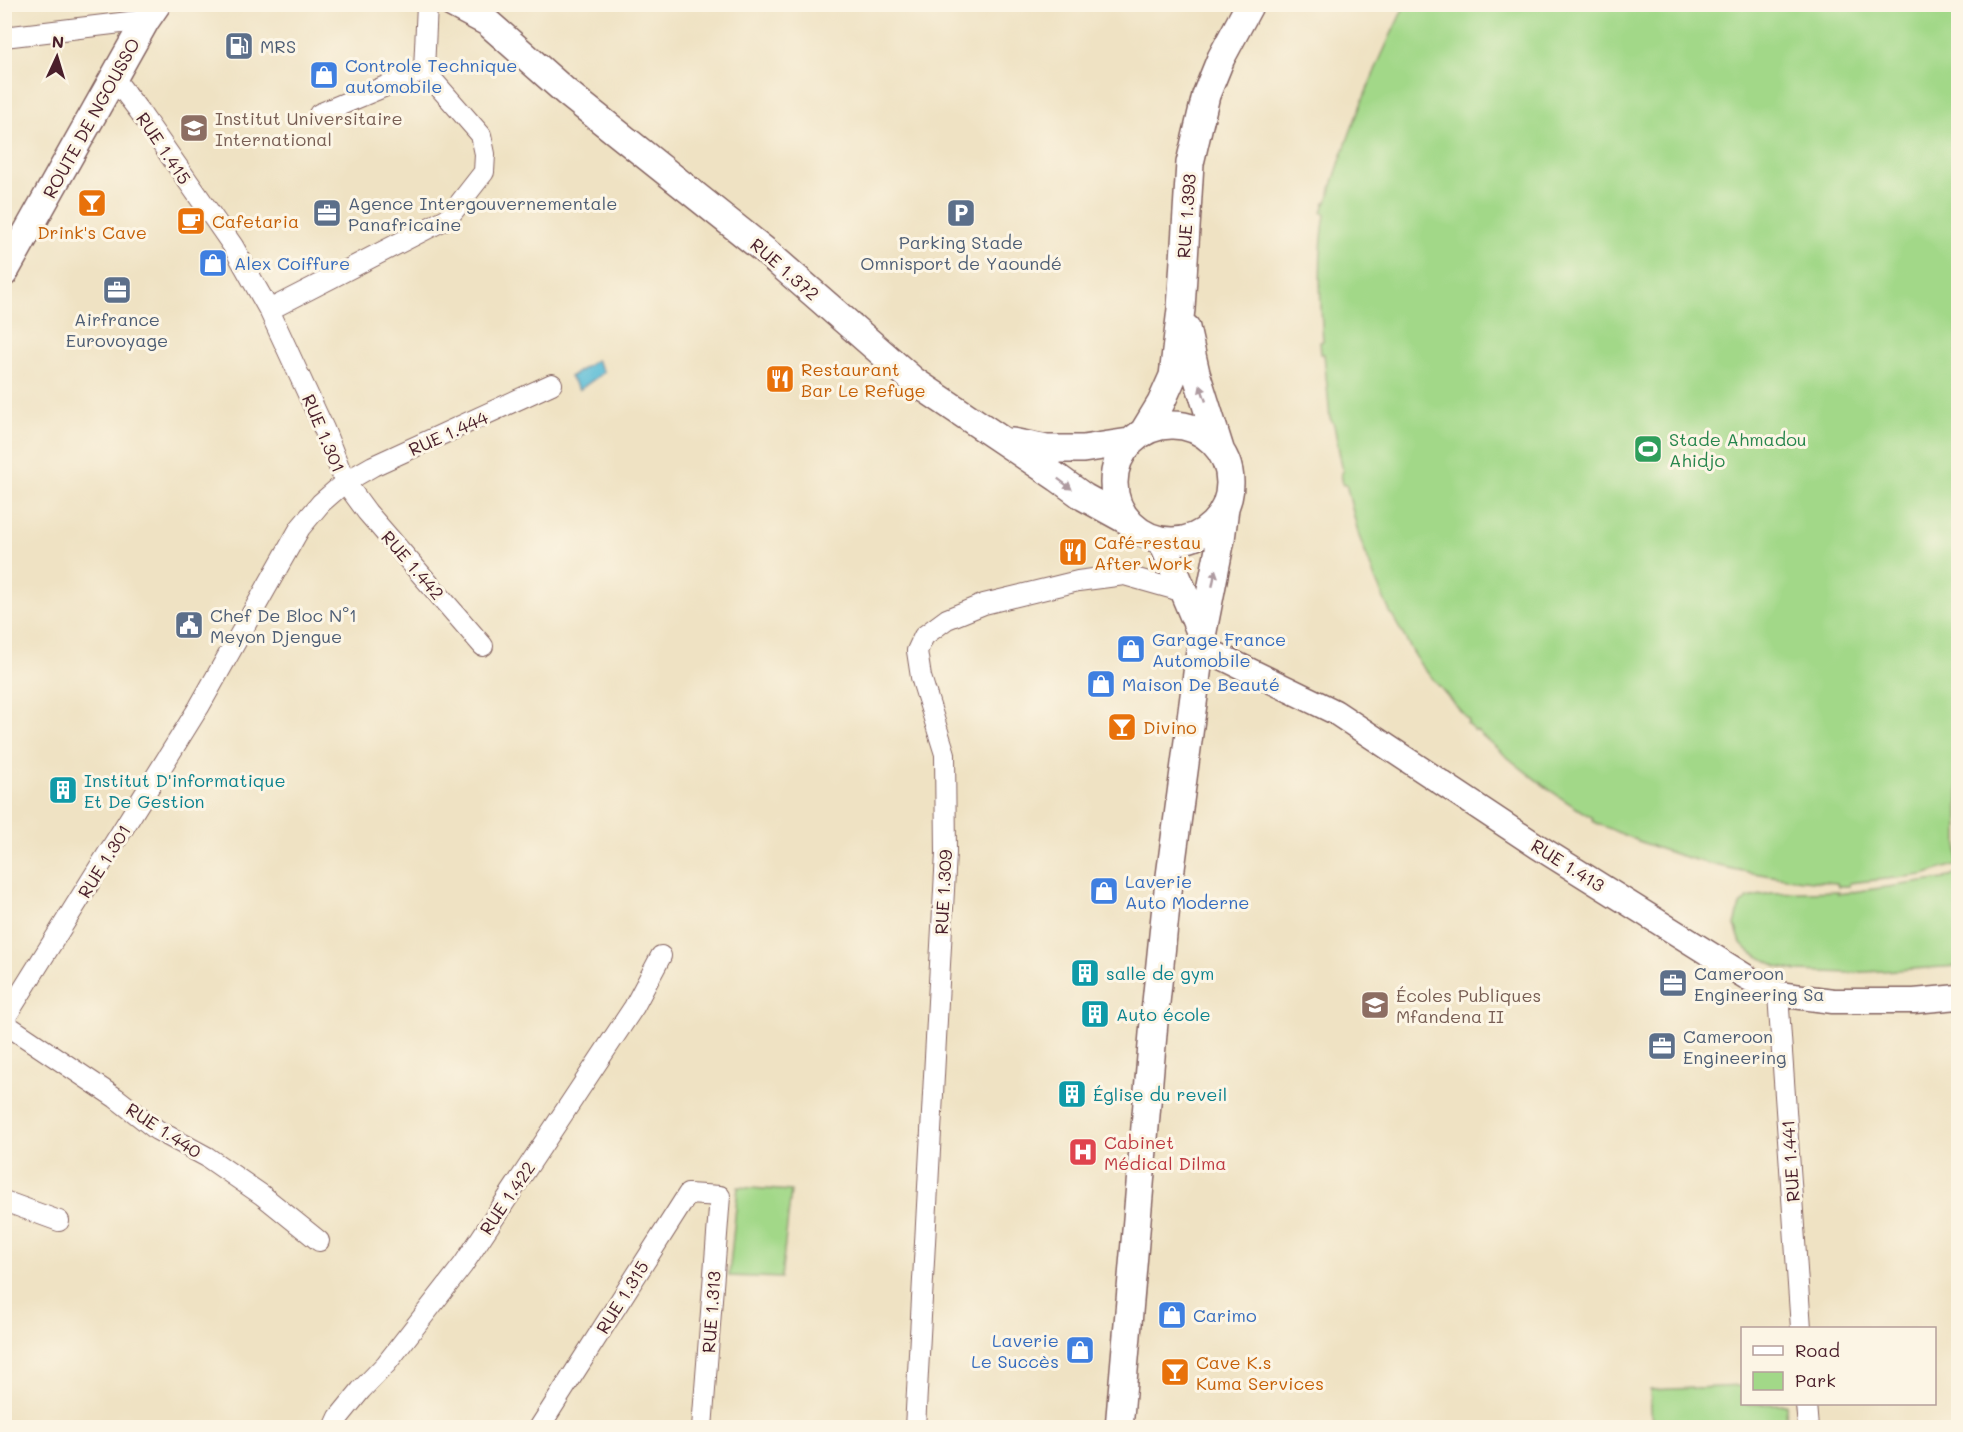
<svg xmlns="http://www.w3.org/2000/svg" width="1963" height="1432" viewBox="0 0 1963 1432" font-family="Mali,sans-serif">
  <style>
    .green { fill: #a2d888; stroke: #767c5a; stroke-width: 1.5 }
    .water { fill: #59bcd7; stroke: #526e81; stroke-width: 1.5 }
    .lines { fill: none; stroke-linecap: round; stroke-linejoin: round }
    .minor-casing { stroke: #846360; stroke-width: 22 }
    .tertiary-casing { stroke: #846360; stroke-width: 27 }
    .secondary-casing { stroke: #846360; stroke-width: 30 }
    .minor { stroke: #fff; stroke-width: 20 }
    .tertiary { stroke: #fff; stroke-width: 24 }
    .secondary { stroke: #fff; stroke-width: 27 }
    .oneway { fill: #ae9aa0 }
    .labels { text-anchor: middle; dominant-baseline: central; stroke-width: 6; stroke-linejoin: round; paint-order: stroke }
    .service-label { font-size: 18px; fill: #4e5e75; stroke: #fcf5e5; text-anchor: start }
    .shop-label { font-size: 18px; fill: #366cbe; stroke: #fcf5e5; text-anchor: start }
    .street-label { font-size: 18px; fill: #4a1f2b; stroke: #fcf5e5 }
    .education-label { font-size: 18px; fill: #785e54; stroke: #fcf5e5; text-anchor: start }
    .food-label { font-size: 18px; fill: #c56008; stroke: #fcf5e5; text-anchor: start }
    .leisure-label { font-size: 18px; fill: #27864d; stroke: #fcf5e5; text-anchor: start }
    .culture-label { font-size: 18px; fill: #0d838f; stroke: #fcf5e5; text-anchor: start }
    .health-label { font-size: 18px; fill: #be3a42; stroke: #fcf5e5; text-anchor: start }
  </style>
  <rect width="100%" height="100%" fill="#fcf5e5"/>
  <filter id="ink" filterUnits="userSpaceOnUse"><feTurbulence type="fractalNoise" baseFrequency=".0167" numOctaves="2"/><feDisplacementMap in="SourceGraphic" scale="12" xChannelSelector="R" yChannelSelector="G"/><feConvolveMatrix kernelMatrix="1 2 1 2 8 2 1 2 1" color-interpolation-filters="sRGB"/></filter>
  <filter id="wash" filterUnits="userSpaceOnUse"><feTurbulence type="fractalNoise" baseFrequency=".008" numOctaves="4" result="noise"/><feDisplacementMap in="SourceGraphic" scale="24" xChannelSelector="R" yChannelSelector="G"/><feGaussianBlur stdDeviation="1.35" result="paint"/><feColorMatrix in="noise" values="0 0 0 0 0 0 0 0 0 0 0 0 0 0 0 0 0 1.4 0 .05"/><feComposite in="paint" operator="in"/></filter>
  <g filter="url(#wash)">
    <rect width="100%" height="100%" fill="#efe2c3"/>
    <path class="green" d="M1405,5H1958V864L1923,875L1849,883V886H1838L1837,883C1761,878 1686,863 1617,832C1607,827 1601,826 1592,821L1593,818C1551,794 1513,763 1477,731H1475L1467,723L1469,721L1420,664L1390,612L1376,581L1359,536L1346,484L1343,485L1341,473L1343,472L1334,425L1330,418L1324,354H1321L1320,342L1323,341C1320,298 1318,257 1325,214L1322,213L1325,202H1327C1347,134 1374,69 1405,5Z
      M1958,872V966L1850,973L1798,971L1778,967L1749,951L1741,943L1735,925L1740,905L1748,898L1771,893L1839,891L1838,894L1944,879Z
      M738,1187L791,1191L781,1278L729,1276Z
      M1742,1386V1404H1786L1787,1427H1652L1650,1390Z"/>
    <path class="water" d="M596,360L604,372L579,390L570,377Z"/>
  </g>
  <g filter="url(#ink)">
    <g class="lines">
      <g class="minor-casing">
        <path id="minor" d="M4,37L146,20
          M114,78L139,111L233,246L269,310
          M319,114L424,70
          M483,646L367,512L345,482L373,466L552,384
          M1778,994L1801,1328
          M4,1020L199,707L300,528L321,503L345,482L324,429L269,310L448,218L484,172L485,154L481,135L424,70L427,4
          M4,1023L116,1098L157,1130L207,1157L262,1195L319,1241
          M4,1201L59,1221
          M1806,1404L1808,1428
          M334,1428L339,1417L361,1390L386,1364L463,1265L634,1007L661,956
          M539,1428L688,1194L720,1196L702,1428
          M915,1428L946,853L945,754L921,677L917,651L924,636L947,619L984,604L1078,581L1124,575L1184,592"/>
      </g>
      <g class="tertiary-casing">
        <path id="tertiary" d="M1201,647L1335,712L1537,846L1748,978L1778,994L1833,1001H1914L1958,997"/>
      </g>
      <g class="secondary-casing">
        <path id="secondary" d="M453,4L487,22L566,92L764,250L914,381L1058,478L1084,497L1126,520
          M4,273L146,20L157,4
          M1186,328L1196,373L1220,449
          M1114 483a58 58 0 1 1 116 0a58 58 0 1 1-116 0Z
          M1144,431L1161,403L1173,376L1181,309L1190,163L1206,95L1221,58L1250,4
          M1012,442L1047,449H1083L1129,442
          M1162,541L1202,636
          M1119,1428L1154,1022L1166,906L1202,636L1221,539L1225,508"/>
      </g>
      <use href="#minor" class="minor"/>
      <use href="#tertiary" class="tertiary"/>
      <use href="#secondary" class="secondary"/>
    </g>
    <defs><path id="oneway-solid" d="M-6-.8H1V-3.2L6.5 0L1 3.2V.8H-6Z" transform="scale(1.5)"/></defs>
    <g class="oneway">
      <use href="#oneway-solid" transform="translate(1203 393) rotate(-109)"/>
      <use href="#oneway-solid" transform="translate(1065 484) rotate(37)"/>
      <use href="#oneway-solid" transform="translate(1214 578) rotate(-79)"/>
    </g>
  </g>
  <defs>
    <g id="fuel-square" transform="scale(1.5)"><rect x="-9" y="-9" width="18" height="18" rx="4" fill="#5c6f8a" stroke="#fcf5e5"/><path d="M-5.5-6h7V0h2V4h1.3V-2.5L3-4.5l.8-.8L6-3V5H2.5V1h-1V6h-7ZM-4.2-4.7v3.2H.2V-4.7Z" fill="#fff"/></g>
    <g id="shop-square" transform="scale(1.5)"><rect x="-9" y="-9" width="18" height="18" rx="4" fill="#3f7fe0" stroke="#fcf5e5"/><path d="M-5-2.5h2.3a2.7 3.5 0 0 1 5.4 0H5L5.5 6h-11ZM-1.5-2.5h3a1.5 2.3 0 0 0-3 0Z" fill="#fff"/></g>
    <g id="university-square" transform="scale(1.5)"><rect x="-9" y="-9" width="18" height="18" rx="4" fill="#8d6e63" stroke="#fcf5e5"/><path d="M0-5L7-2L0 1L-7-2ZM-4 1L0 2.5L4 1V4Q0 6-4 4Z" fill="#fff"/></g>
    <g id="bar-square" transform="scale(1.5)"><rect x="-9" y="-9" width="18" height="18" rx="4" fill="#e8710a" stroke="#fcf5e5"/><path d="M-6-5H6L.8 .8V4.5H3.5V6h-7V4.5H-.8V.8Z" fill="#fff"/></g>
    <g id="office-square" transform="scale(1.5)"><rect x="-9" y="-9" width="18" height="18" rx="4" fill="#5c6f8a" stroke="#fcf5e5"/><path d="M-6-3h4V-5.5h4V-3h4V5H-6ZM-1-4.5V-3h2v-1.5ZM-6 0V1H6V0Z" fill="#fff"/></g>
    <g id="parking-square" transform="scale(1.5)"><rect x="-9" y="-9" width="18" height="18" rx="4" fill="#5c6f8a" stroke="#fcf5e5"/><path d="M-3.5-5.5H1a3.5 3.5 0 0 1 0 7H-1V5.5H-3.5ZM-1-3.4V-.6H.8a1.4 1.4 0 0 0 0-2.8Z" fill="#fff"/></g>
    <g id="cafe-square" transform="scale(1.5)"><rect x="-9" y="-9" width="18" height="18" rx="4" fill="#e8710a" stroke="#fcf5e5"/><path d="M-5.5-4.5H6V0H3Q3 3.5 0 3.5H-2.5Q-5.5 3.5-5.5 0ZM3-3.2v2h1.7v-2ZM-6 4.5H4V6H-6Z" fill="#fff"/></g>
    <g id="restaurant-square" transform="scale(1.5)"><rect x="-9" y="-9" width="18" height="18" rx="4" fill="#e8710a" stroke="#fcf5e5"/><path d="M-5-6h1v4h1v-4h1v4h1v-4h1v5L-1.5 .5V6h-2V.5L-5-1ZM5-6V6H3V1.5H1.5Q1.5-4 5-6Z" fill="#fff"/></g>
    <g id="stadium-square" transform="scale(1.5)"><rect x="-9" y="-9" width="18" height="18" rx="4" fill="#2e9e5b" stroke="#fcf5e5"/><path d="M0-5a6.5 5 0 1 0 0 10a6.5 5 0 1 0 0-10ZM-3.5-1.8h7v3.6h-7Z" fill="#fff"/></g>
    <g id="civic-square" transform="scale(1.5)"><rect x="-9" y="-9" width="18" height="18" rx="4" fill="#5c6f8a" stroke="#fcf5e5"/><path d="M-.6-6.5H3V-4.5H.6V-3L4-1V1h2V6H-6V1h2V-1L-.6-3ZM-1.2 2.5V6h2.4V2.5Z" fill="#fff"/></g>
    <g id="building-square" transform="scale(1.5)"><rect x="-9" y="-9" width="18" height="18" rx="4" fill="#0f9aa8" stroke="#fcf5e5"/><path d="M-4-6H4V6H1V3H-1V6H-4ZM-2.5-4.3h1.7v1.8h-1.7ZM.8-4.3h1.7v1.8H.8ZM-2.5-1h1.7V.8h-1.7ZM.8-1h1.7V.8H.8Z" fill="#fff"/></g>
    <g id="school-square" transform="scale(1.5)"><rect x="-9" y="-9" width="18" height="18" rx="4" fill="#8d6e63" stroke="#fcf5e5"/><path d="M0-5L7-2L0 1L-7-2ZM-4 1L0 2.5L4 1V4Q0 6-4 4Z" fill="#fff"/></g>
    <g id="hospital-square" transform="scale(1.5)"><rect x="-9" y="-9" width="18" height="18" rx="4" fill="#e0444e" stroke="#fcf5e5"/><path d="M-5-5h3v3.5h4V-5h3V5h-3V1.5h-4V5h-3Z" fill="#fff"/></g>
  </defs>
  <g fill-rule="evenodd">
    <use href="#fuel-square" x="239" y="46"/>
    <use href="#shop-square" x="324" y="75"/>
    <use href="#university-square" x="194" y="128"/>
    <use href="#bar-square" x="92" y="203"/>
    <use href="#office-square" x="327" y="213"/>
    <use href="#parking-square" x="961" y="213"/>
    <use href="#cafe-square" x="191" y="221"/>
    <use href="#shop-square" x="213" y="263"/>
    <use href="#office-square" x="117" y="290"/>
    <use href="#restaurant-square" x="780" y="379"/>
    <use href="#stadium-square" x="1648" y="449"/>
    <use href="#restaurant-square" x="1073" y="552"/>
    <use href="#civic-square" x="189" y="625"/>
    <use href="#shop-square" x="1131" y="649"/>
    <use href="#shop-square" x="1101" y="684"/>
    <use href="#bar-square" x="1122" y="727"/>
    <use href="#building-square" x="63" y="790"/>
    <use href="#shop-square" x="1104" y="891"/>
    <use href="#building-square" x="1085" y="973"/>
    <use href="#office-square" x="1673" y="983"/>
    <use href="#school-square" x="1375" y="1005"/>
    <use href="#building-square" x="1095" y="1014"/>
    <use href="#office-square" x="1662" y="1046"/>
    <use href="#building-square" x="1072" y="1094"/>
    <use href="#hospital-square" x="1083" y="1152"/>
    <use href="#shop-square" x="1172" y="1315"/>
    <use href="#shop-square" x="1080" y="1350"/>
    <use href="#bar-square" x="1175" y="1372"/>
  </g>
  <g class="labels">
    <g class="service-label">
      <text x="260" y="46">MRS</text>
      <text x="348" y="203">Agence Intergouvernementale<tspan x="348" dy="21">Panafricaine</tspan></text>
      <text x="961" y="242" text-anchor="middle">Parking Stade<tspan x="961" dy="21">Omnisport de Yaoundé</tspan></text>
      <text x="117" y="319" text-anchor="middle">Airfrance<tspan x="117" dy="21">Eurovoyage</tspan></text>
      <text x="210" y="615">Chef De Bloc N°1<tspan x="210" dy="21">Meyon Djengue</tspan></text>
      <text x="1694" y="973">Cameroon<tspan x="1694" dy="21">Engineering Sa</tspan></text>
      <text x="1683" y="1036">Cameroon<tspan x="1683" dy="21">Engineering</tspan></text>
    </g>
    <g class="shop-label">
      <text x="345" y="65">Controle Technique<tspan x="345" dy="21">automobile</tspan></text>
      <text x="234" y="263">Alex Coiffure</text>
      <text x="1152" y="639">Garage France<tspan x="1152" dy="21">Automobile</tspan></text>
      <text x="1122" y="684">Maison De Beauté</text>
      <text x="1125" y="881">Laverie<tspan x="1125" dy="21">Auto Moderne</tspan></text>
      <text x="1193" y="1315">Carimo</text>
      <text x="1059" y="1340" text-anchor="end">Laverie<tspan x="1059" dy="21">Le Succès</tspan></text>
    </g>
    <g class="street-label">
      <text transform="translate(91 118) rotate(-61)">ROUTE DE NGOUSSO</text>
      <text transform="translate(164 148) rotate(56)">RUE 1.415</text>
      <text transform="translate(1186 216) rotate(-86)">RUE 1.393</text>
      <text transform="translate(785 269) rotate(41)">RUE 1.372</text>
      <text transform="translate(324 433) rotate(67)">RUE 1.301</text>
      <text transform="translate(448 433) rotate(-24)">RUE 1.444</text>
      <text transform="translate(413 565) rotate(49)">RUE 1.442</text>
      <text transform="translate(104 861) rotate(-58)">RUE 1.301</text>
      <text transform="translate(1568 865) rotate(32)">RUE 1.413</text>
      <text transform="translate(943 892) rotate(-87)">RUE 1.309</text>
      <text transform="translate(164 1130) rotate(33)">RUE 1.440</text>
      <text transform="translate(1790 1161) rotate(-94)">RUE 1.441</text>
      <text transform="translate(507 1198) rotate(-56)">RUE 1.422</text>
      <text transform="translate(622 1297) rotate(-58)">RUE 1.315</text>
      <text transform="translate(711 1312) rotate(-86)">RUE 1.313</text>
    </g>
    <g class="education-label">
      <text x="215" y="118">Institut Universitaire<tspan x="215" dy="21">International</tspan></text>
      <text x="1396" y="995">Écoles Publiques<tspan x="1396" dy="21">Mfandena II</tspan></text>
    </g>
    <g class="food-label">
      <text x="212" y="221">Cafetaria</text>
      <text x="92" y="232" text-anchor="middle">Drink's Cave</text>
      <text x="801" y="369">Restaurant<tspan x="801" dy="21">Bar Le Refuge</tspan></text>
      <text x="1094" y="542">Café-restau<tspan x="1094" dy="21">After Work</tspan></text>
      <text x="1143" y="727">Divino</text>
      <text x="1196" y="1362">Cave K.s<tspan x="1196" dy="21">Kuma Services</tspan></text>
    </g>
    <g class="leisure-label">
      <text x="1669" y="439">Stade Ahmadou<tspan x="1669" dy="21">Ahidjo</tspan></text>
    </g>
    <g class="culture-label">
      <text x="84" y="780">Institut D'informatique<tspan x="84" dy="21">Et De Gestion</tspan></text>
      <text x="1106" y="973">salle de gym</text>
      <text x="1116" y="1014">Auto école</text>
      <text x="1093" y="1094">Église du reveil</text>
    </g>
    <g class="health-label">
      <text x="1104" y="1142">Cabinet<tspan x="1104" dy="21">Médical Dilma</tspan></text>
    </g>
  </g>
  <rect width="1963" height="1432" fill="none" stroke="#fcf5e5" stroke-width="24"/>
  <rect x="1741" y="1327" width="195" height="78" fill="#fcf5e5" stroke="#b59f9b" stroke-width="1.5"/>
  <rect x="1753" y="1346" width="30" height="9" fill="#ffffff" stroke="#b59f9b" stroke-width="1.5"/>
  <text x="1795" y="1357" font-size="18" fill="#4a1f2b">Road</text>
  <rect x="1753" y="1372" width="30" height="18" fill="#a2d888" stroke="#b59f9b" stroke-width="1.5"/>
  <text x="1795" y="1387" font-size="18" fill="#4a1f2b">Park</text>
  <g transform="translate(57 57) rotate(4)" stroke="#fcf5e5" stroke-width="4.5" paint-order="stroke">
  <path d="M0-4.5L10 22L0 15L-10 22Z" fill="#4a1f2b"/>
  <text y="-9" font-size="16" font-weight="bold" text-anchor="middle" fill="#4a1f2b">N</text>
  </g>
</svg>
